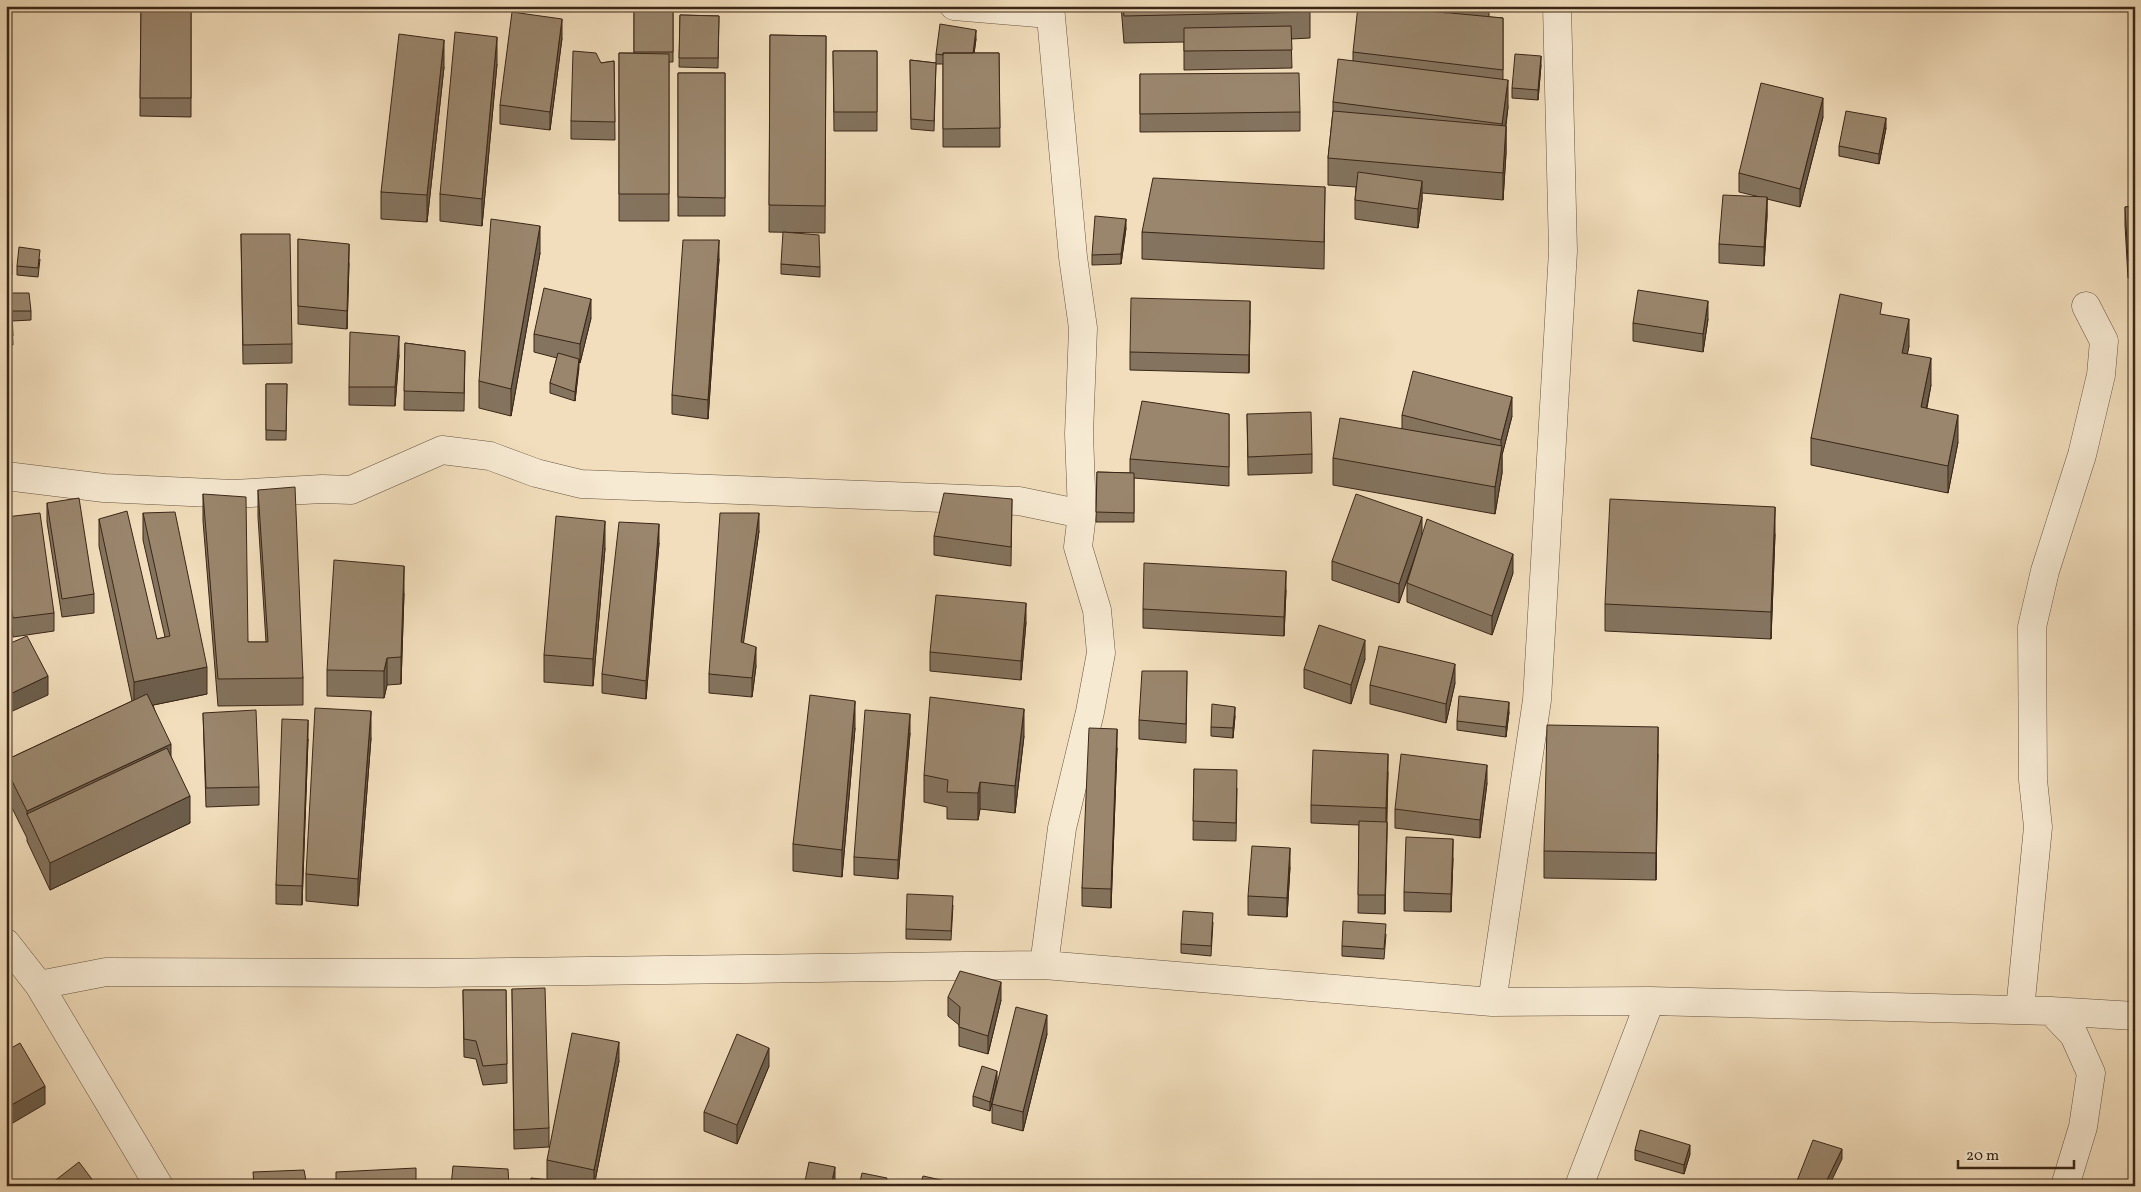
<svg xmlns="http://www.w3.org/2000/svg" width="2141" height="1192" viewBox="0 0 2141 1192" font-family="Vollkorn,serif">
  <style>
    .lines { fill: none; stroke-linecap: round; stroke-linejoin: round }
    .street-casing { stroke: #685440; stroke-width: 29 }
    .street { stroke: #f7ead3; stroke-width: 28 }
    .wall { fill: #84735e; stroke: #3a2617 }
    .shaded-wall { fill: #6c5e4c; stroke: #3a2617 }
    .building { fill: #9a866d; stroke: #3a2617 }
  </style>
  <rect width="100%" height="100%" fill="#f2debc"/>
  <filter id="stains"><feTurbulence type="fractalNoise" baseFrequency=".004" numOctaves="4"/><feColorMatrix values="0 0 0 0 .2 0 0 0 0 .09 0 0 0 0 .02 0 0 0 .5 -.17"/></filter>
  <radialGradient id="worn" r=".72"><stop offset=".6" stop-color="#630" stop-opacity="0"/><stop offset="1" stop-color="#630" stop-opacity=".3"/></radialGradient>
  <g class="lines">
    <g class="street-casing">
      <path id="street" d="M954,6L1049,14
        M1050,6L1073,257L1083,328L1079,434L1082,514
        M6,476L104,488L233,494L322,489L351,490L442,450L490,456L536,473L581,484L1019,501L1082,514L1078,547L1097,610L1101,653L1090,712L1062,828L1044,965
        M6,943L39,985L159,1186
        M39,985L106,972L435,973L1044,965L1492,1002L1650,1001
        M1492,1002L1537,700L1563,251L1557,6
        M2020,1010L2038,827L2033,780L2032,627L2045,571L2082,455L2101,375L2104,341L2086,306
        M2051,1011L2074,1035L2091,1073L2083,1127L2065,1186
        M1579,1186L1650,1001L2051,1011L2135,1016"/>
    </g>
    <use href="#street" class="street"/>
  </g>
  <path class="wall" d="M1121,6H1310V38L1291,39L1292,68L1184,70V42L1124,43Z
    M1455,6H1489V17L1503,18V80L1508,107L1506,126V153L1503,200L1422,193V200L1418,228L1355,219V200L1356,187L1328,185V158L1333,111V102L1353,60V52L1421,10L1455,13Z
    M141,9L191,10V117L140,116Z
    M634,9L673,10V62H669V221H619V53H634Z
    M680,15L719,16L718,68L679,67Z
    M770,35L826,36L825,233L769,232Z
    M562,38L550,130L500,124V105Z
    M976,39L974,53H999L1000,147H943V64H936L934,131L911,129L910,60L936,63V54Z
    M833,51H877V131H834Z
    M614,61L615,140L571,139V121L601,63Z
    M497,64L482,226L440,221V194Z
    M1541,65L1538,100L1512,98V88Z
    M444,67L427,222L381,219V192Z
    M678,73H725V216H678Z
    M1140,74L1300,112V131L1140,132Z
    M1823,117L1800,207L1767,199V216L1764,266L1719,263V244L1760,197L1739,192V173Z
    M1886,128L1879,164L1839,156V146Z
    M1325,187L1324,269L1142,259V232Z
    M2135,206V278H2128L2125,225V207Z
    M1126,228L1121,264L1092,265V255Z
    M241,234L292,344V363L243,364Z
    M298,239L349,263L347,329L298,324Z
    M6,247L12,265V275H6Z
    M540,253L511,416L479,408V381Z
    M40,259L38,277L17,275V266Z
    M719,259L708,419L672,414V395Z
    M781,264L820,267V277L781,274Z
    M6,293L31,311V320L12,321L13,345H6Z
    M1882,314L1909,346L1907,354L1931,385L1927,408L1958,442L1948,493L1811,465V438Z
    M591,318L580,363L579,362L575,401L550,393V383L557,358L534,352V334Z
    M1708,319L1703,352L1633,341V323Z
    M1250,320L1249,373L1130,370V352Z
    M405,343L465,351L464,411L404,410Z
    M399,355L395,406L349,405V387Z
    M266,384H287L286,440H266Z
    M1229,414V486L1134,478V522H1096L1097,472L1130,473V459Z
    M1247,414L1312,454V473L1248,475Z
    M1402,415L1512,416L1502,455V473L1495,514L1333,485V458L1402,428Z
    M258,490L303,678V705L218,706L203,521V494L248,642H266L258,517Z
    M1012,499L1011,566L934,555V536Z
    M47,503L94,594V613L62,617L47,522Z
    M143,513L207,694L153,705L171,758L190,823L50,890L27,841V838L6,796V760L132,701L99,546V519L157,639L165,637L143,540Z
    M6,517L54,613V631L13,637L6,588Z
    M759,531L743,643L756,666L752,697L709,693V674Z
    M1422,534L1513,573L1492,635L1407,602V583L1418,549L1399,603L1332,580V561Z
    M1775,534L1771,639L1605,631V604Z
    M659,543L646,699L602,693V674Z
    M605,548L593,686L544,682V655Z
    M1286,590L1284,636L1143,628V609Z
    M404,593L401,684L387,685L384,698L327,696V670Z
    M1026,622L1021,680L930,671V652Z
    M1365,659L1351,704L1304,688V669Z
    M1187,671L1186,743L1139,739V720Z
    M1455,683L1446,723L1370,704V685Z
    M1509,712L1506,737L1457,730V721Z
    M203,713L259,787V805L206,807Z
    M1235,716L1233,738L1211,736V727Z
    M855,728L842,877L793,871V844Z
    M910,733L898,879L854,875V857Z
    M1024,736L1015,813L980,809L978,820L947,819V807L924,802V775Z
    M371,738L358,906L306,901V874Z
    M308,739L302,905L276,904V885Z
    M1117,748L1111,908L1082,906V888Z
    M1658,754L1656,880L1544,878V851Z
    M1194,769L1237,788L1236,841L1193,840Z
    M1388,772L1385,914L1358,913L1359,825L1311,823V805Z
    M1487,783L1480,838L1395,828V809Z
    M1453,858L1451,912L1404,911V892Z
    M1290,867L1287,917L1248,915V896Z
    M953,905L951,940L906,939V929Z
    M1213,922L1211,956L1181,953V944Z
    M1386,934L1384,959L1342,956V946Z
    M512,989L549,1128V1147L514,1149Z
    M463,990H506L507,1083L483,1085L476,1059L464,1057Z
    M948,997L1001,1000L988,1054L959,1046V1025L948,1016Z
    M1047,1034L1023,1131L992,1123V1104Z
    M619,1061L594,1186H582L547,1179V1160Z
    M769,1066L737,1144L704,1131V1112Z
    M997,1081L990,1111L973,1106V1096Z
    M1635,1150L1690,1154L1684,1174L1635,1160Z"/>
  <path class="shaded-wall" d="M562,19V38L550,130V112Z
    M976,30V39L972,69V59Z
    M497,37V64L482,226V199Z
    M444,40V67L427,222V195Z
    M1541,56V65L1538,100V90Z
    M1508,80V107L1502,151V124Z
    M1823,98V117L1800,207V189Z
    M1886,118V128L1879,164V154Z
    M1506,126V153L1503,200V173Z
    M1422,181V200L1418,228V209Z
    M1767,197V216L1764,266V247Z
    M1126,219V228L1121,264V254Z
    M540,226V253L511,416V389Z
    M719,240V259L708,419V400Z
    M349,244V263L347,329V311Z
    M591,299V318L580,363V344Z
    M1250,301V320L1249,373V355Z
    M1708,301V319L1703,352V334Z
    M1909,319V346L1902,380V353Z
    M399,336V355L395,406V387Z
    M1931,358V385L1921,434V407Z
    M579,359V368L575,401V392Z
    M1512,397V416L1502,455V473L1495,514V487L1501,452V440Z
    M1958,415V442L1948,493V466Z
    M1775,507V534L1771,639V612Z
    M759,513V531L741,661V642Z
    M1422,517V536L1399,603V584Z
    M605,521V548L593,686V659Z
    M659,524V543L646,699V681Z
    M1513,554V573L1492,635V616Z
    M404,566V593L401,684V657Z
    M1286,571V590L1284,636V617Z
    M1026,603V622L1021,680V661Z
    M1365,640V659L1351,704V685Z
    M756,647V666L752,697V678Z
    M387,658V685L384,698V671Z
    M1455,664V683L1446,723V704Z
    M207,667V694L134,709V682Z
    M48,676V695L6,714V696Z
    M855,701V728L842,877V850Z
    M1509,702V712L1506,737V727Z
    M1235,707V716L1233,738V728Z
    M1024,709V736L1015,813V786Z
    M371,711V738L358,906V879Z
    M910,714V733L898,879V860Z
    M308,720V739L302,905V886Z
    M1658,727V754L1656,880V853Z
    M1117,729V748L1111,908V889Z
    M171,744V771L27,815V811Z
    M1388,754V772L1386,826V808Z
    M1487,765V783L1480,838V820Z
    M980,782V809L978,820V793Z
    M190,796V823L50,890V863Z
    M1387,822V840L1385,914V895Z
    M1453,839V858L1451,912V894Z
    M1290,848V867L1287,917V898Z
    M1001,982V1000L988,1054V1036Z
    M1047,1015V1034L1023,1131V1112Z
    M619,1042V1061L594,1186V1170Z
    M769,1048V1066L737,1144V1125Z
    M997,1071V1081L990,1111V1102Z
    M45,1086V1104L6,1127V1108Z
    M1690,1145V1154L1684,1174V1165Z
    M1842,1149V1159L1829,1186H1824Z
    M835,1167V1185L831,1186Z"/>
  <path class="building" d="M1123,6H1310V12L1124,16Z
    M1358,6H1377L1503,18V70L1353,52Z
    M1421,6H1448L1447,13L1421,10Z
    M1455,6H1489V12H1455Z
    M141,9L191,10V98H140Z
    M634,9L673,10V52H634Z
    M512,12L562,19L550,112L500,105Z
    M680,15L719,16L718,58H679Z
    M940,24L976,30L973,53H943V55L936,54Z
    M1291,26L1292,50L1184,51V28Z
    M455,32L497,37L482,199L440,194Z
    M399,34L444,40L427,195L381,192Z
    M770,35L826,36L825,206L769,205Z
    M573,51L596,53L601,63L614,61L615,122L571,121Z
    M833,51H877V112H834Z
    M619,53L669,54V194H619Z
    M943,53H999L1000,128L943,129Z
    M1515,54L1541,56L1538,90L1512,88Z
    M1338,59L1508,80L1502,124L1333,102Z
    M910,60L936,63L934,121L911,119Z
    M678,73H725V198L678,197Z
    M1299,73L1300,112L1140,114V74Z
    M1761,83L1823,98L1800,189L1739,173Z
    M1333,111L1506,126L1503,173L1328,158Z
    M1846,111L1886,118L1879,154L1839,146Z
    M1358,172L1422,181L1418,209L1355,200Z
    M1153,178L1325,187L1324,242L1142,232Z
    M1723,195L1767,197L1764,247L1719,244Z
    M2135,206V259L2128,260L2125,207Z
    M1095,216L1126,219L1121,254L1092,255Z
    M491,219L540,226L511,389L479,381Z
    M783,232L819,235L820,267L781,264Z
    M241,234H290L292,344L243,345Z
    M298,239L349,244L347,311L298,306Z
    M683,240H719L708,400L672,395Z
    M6,247H11L12,265L6,266Z
    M19,247L40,250L38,268L17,266Z
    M544,288L591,299L580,344L534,334Z
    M1638,290L1708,301L1703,334L1633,323Z
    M6,293H29L31,311H12L13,336L6,335Z
    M1840,294L1882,303L1880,314L1909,319L1902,353L1931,358L1921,407L1958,415L1948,466L1811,438Z
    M1131,298L1250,301L1249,355L1130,352Z
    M350,332L399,336L395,387H349Z
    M405,343L465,351L464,393L404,391Z
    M558,353L579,359L575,392L550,383Z
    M1413,371L1512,397L1501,440L1402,415Z
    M266,384H287L286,431L266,430Z
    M1142,401L1229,414V467L1130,459Z
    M1311,412L1312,454L1248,457L1247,414Z
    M1340,418L1502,446L1495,487L1333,458Z
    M1097,472L1134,473V513L1096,512Z
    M295,487L303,678L218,679L203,494L246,497L248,642H268L258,490Z
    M944,493L1012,499L1011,547L934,536Z
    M1356,494L1422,517L1399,584L1332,561Z
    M79,498L94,594L62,599L47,503Z
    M1610,499L1775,507L1771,612L1605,604Z
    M127,511L157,639L170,636L143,513L175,512L207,667L134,682L99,519Z
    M40,513L54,613L13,618L6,569V517Z
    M720,513H759L741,642L756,647L752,678L709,674Z
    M556,516L605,521L593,659L544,655Z
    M1427,519L1513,554L1492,616L1407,583Z
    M619,522L659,524L646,681L602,674Z
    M334,560L404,566L401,657L387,658L384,671L327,670Z
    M1144,563L1286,571L1284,617L1143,609Z
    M936,595L1026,603L1021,661L930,652Z
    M1319,625L1365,640L1351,685L1304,669Z
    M27,636L48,676L6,696V645Z
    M1379,646L1455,664L1446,704L1370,685Z
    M1142,671H1187L1186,724L1139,720Z
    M147,694L171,744L27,811L6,769V760Z
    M810,695L855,701L842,850L793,844Z
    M1459,696L1509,702L1506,727L1457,721Z
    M930,697L1024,709L1015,786L980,782L978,793L947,792L948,780L924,775Z
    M1212,704L1235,707L1233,728L1211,727Z
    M315,708L371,711L358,879L306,874Z
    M256,710L259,787L206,788L203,713Z
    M865,710L910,714L898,860L854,857Z
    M282,719L308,720L302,886L276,885Z
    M1547,725L1658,727L1656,853L1544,851Z
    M1089,728L1117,729L1111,889L1082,888Z
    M167,748L190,796L50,863L27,814Z
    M1313,750L1388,754L1386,808L1311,805Z
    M1401,754L1487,765L1480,820L1395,809Z
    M1194,769L1237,770L1236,823L1193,821Z
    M1359,821L1387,822L1385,895H1358Z
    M1406,837L1453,839L1451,894L1404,892Z
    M1252,846L1290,848L1287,898L1248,896Z
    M907,894L953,896L951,931L906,929Z
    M1183,911L1213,913L1211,946L1181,944Z
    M1343,921L1386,924L1384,949L1342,946Z
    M960,971L1001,982L988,1036L959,1027L960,1007L948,997Z
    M545,988L549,1128L514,1130L512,989Z
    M463,990H506L507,1064L483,1066L476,1041L464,1039Z
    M1016,1007L1047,1015L1023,1112L992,1104Z
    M572,1033L619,1042L594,1170L547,1160Z
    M737,1034L769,1048L737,1125L704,1112Z
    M20,1043L45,1086L6,1108V1051Z
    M982,1066L997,1071L990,1102L973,1096Z
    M1640,1130L1690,1145L1684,1165L1635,1150Z
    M1813,1140L1842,1149L1824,1186H1795Z
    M79,1162L97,1186H48Z
    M809,1162L835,1167L831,1186H804Z
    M453,1166L508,1169L509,1186H451Z
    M416,1168V1186H336V1172Z
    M304,1170L307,1186H254L253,1172Z
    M862,1173L887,1178L886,1186H859Z
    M923,1176L969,1186H920Z
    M531,1178L559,1181V1186H530Z"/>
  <rect width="2141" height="1192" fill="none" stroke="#f2debc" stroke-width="25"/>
  <rect x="8" y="8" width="2126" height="1177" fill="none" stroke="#3a2617" stroke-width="2.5"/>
  <rect x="12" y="12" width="2116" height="1167" fill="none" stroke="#3a2617"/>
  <path d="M1958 1160v8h116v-8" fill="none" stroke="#3a2617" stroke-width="2.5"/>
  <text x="1966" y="1160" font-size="15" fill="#3a2617" stroke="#f7ead3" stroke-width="4" paint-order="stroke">20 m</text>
  <rect width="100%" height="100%" filter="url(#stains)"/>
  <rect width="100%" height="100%" fill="url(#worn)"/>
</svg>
